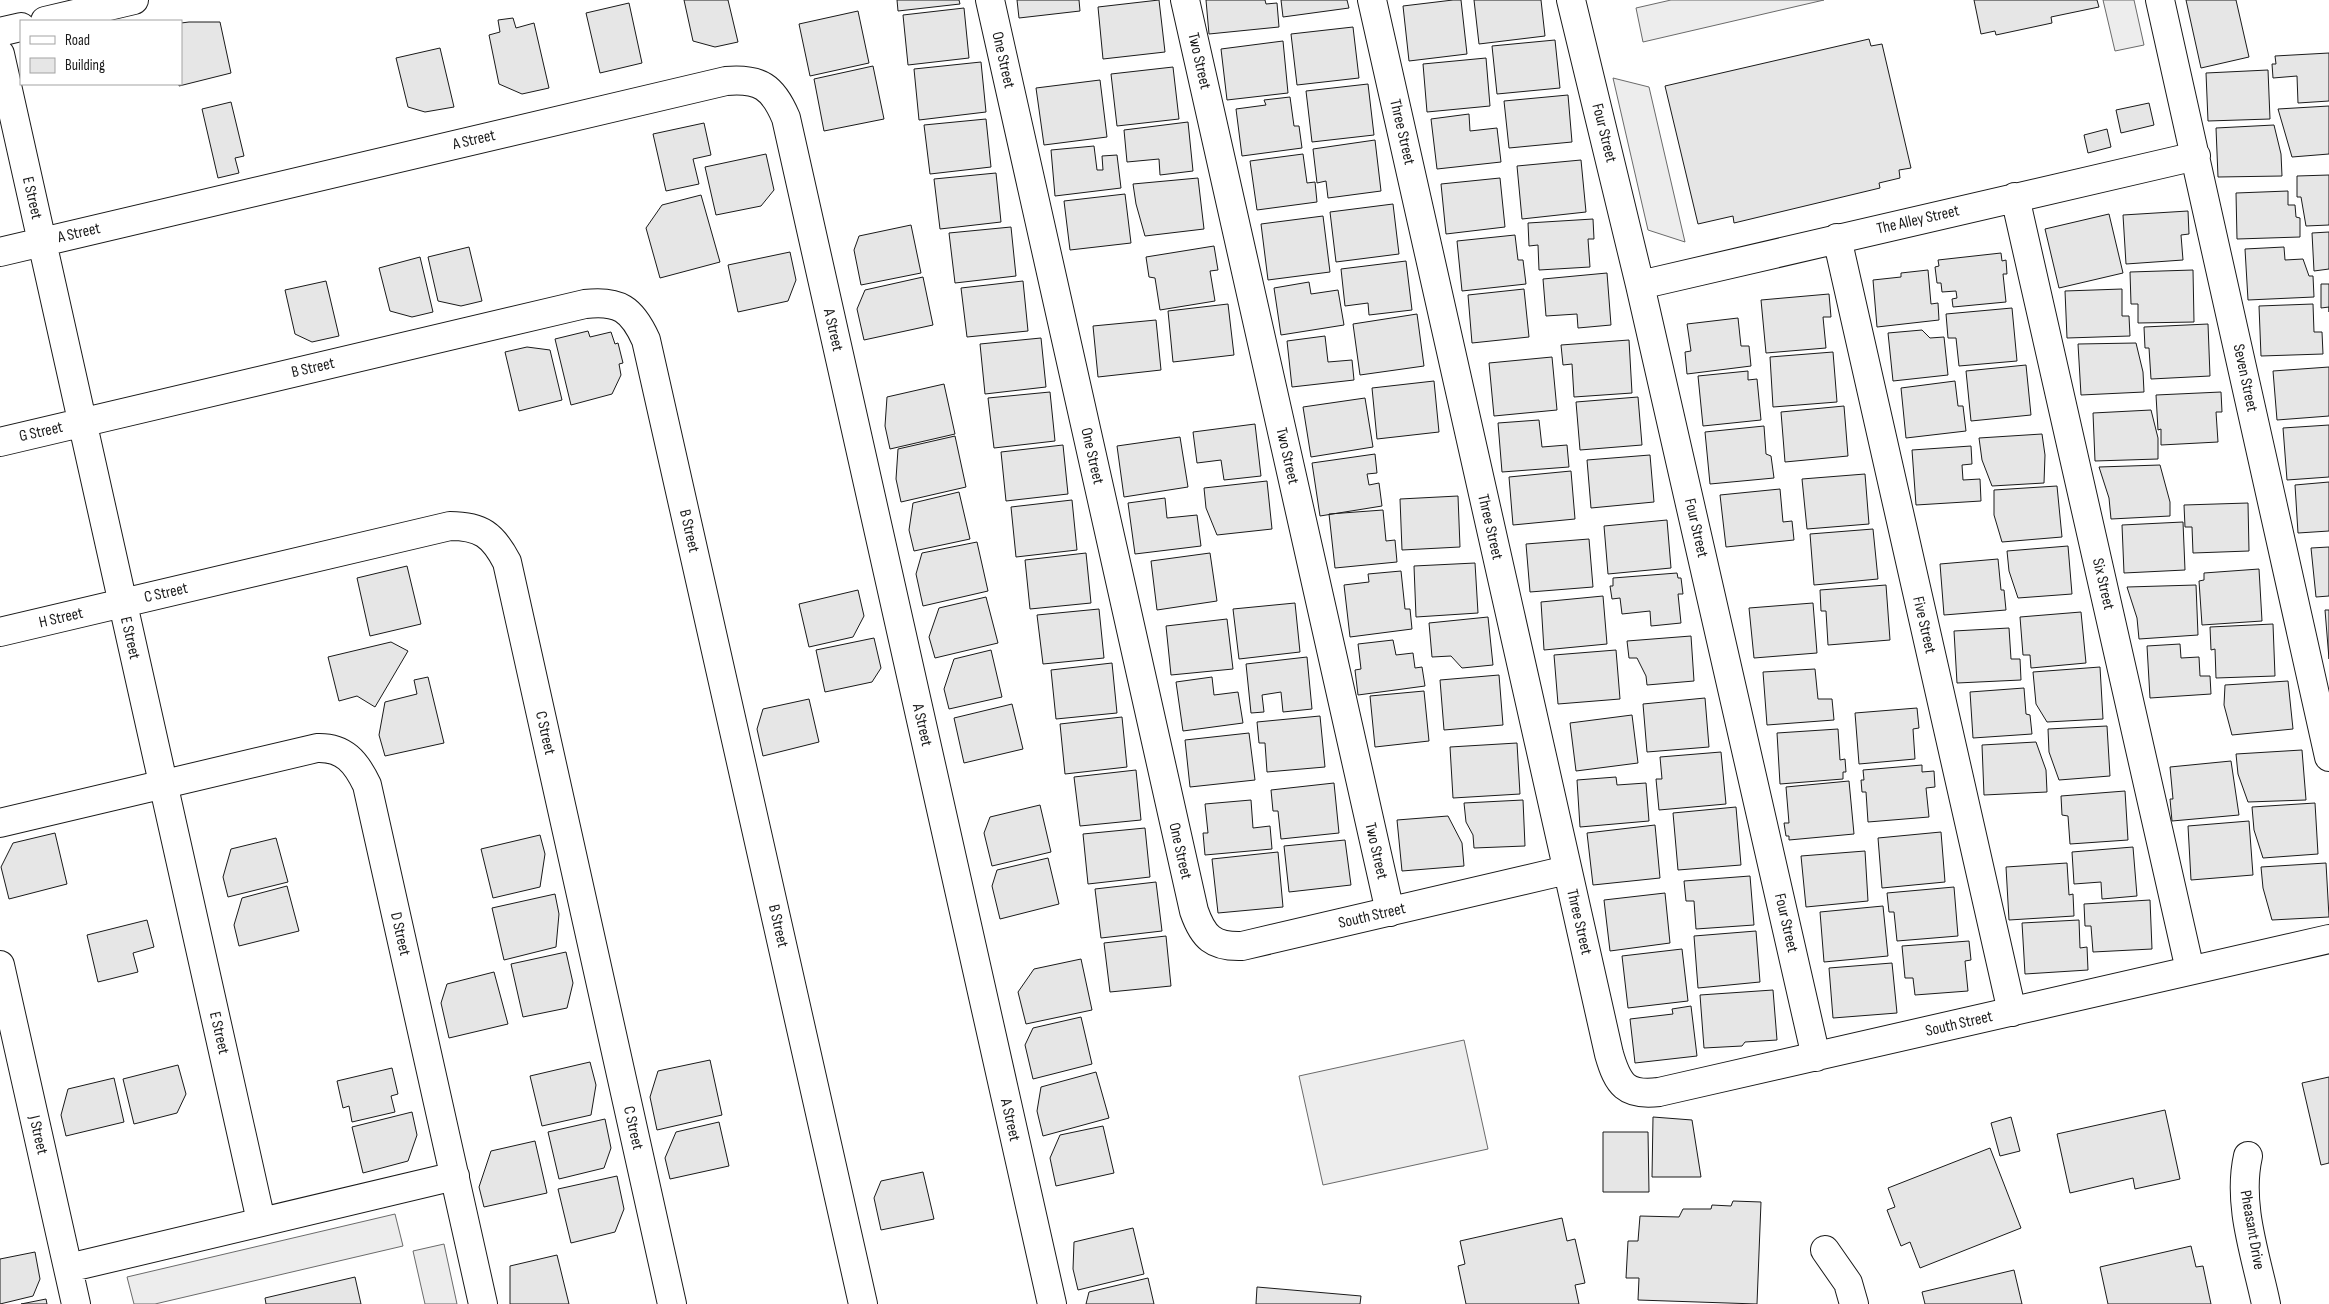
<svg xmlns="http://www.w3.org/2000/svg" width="2329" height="1304" viewBox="0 0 2329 1304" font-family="'Sofia Sans Condensed',sans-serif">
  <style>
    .built { fill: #ededed; stroke: #6a6a6a }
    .building { fill: #e6e6e6; stroke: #1a1a1a }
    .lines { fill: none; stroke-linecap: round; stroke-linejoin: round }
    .minor-casing { stroke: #1a1a1a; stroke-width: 30 }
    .minor { stroke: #fff; stroke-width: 28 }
    .labels { text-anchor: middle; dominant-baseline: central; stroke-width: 4; stroke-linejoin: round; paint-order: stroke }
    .street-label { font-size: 16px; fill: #1a1a1a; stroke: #fff }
  </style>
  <rect width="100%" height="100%" fill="#fff"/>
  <path class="built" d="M1671,0H1824L1643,42L1636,8Z
    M2103,0H2134L2144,45L2115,51Z
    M1613,78L1649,87L1685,242L1648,230Z
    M1464,1040L1488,1149L1323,1185L1299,1076Z
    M395,1214L403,1246L155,1304H134L127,1277Z
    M444,1244L457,1304H425L413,1251Z"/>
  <path class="building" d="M684,0H728L738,42L715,47L693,41Z
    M897,0H959L960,4L898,11Z
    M1017,0H1079L1080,11L1019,18Z
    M1159,0L1165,52L1103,59L1098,7Z
    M1206,0H1265L1266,4L1277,3L1279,27L1209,34Z
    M1281,0H1347L1349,8L1283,17Z
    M1453,0H1461L1467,54L1409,61L1403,6Z
    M1474,0H1541L1545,36L1479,44Z
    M1974,0H2097L2099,7L2051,17L2052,23L1996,35L1995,31L1981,34Z
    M2186,0H2236L2249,57L2201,68Z
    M629,3L642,63L600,73L586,13Z
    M964,8L969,58L908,65L903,15Z
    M858,11L869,63L810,76L799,24Z
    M513,18L516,28L534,23L549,88L522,94L499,84L489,35L500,32L498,20Z
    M189,22H220L231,73L179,86V84H181V23Z
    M1353,27L1359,78L1297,85L1291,34Z
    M1869,39L1871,46L1882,44L1911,168L1899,170L1900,178L1879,183L1880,188L1734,223L1733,216L1698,224L1665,86Z
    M1555,40L1560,88L1497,94L1492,46Z
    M1283,41L1288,93L1227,100L1221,49Z
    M440,48L454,107L425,112L408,107L396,58Z
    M2329,53V101L2298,103L2297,76L2273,78L2272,64H2276L2275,56Z
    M1486,58L1490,106L1427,112L1423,64Z
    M981,62L986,112L919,120L914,69Z
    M873,66L884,119L824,131L814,79Z
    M1173,67L1179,119L1117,126L1111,74Z
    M2268,70L2270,119L2208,121L2206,73Z
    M1100,80L1107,137L1044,145L1036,88Z
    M1368,84L1374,135L1312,142L1306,91Z
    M1568,95L1572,142L1509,148L1504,101Z
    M1290,97L1294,126H1299L1302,148L1242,156L1236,109L1266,105L1264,100Z
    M231,102L244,156L235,158L239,173L218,178L202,109Z
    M2149,103L2154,125L2121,133L2116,110Z
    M2329,106V154L2292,157L2278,109Z
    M1469,114L1470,131L1497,128L1501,162L1437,169L1431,119Z
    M986,119L991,167L930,174L924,125Z
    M1188,122L1193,171L1160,175L1159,159L1127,162L1124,130Z
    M704,123L711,155L693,159L699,184L666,191L653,134Z
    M2274,125L2281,154L2282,176L2218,177L2216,128Z
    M2107,129L2111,147L2088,153L2084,135Z
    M1375,140L1381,191L1328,198L1326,181L1317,183L1313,149Z
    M1094,146L1097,170H1103L1102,156L1117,155L1121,188L1055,196L1051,150Z
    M766,154L774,190L761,206L716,215L705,167Z
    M1303,154L1307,183L1315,182L1317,202L1257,210L1250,161Z
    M1581,160L1586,212L1522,219L1517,166Z
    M996,173L1001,222L940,229L934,179Z
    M2329,175V225L2306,226L2301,197H2297V176Z
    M1198,178L1204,229L1145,236L1136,204L1133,184Z
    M1500,178L1505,227L1446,234L1441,184Z
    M2288,191V205H2295L2296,217L2300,218V237L2237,239L2236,193Z
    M1125,194L1131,243L1070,250L1064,201Z
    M701,195L720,262L660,278L646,228L662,205Z
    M1393,204L1399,254L1336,262L1330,212Z
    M2188,211L2189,234L2181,235L2183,260L2126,264L2123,215Z
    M2109,214L2123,273L2059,288L2045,229Z
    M1323,216L1330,272L1268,280L1261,224Z
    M1593,219L1594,239H1588L1590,267L1539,270L1538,245L1529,246L1528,223Z
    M911,225L921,273L861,285L854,250L859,236Z
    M1011,227L1016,276L955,283L949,233Z
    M2329,232V269L2314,271L2312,233Z
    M1515,235L1518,260H1523L1526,284L1462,291L1457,241Z
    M1214,246L1218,270L1210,271L1215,301L1160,310L1155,278L1149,277L1146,257Z
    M469,247L482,301L461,306L438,301L428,257Z
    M2284,247L2285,260L2303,259L2309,276H2313L2314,297L2248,300L2245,249Z
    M790,252L796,280L788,301L738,312L728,265Z
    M2001,253L2002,261L2006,260L2007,274H2003L2006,302L1953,307L1952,299L1957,298L1956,291L1942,292L1941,283H1937L1935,267L1939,266L1938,260Z
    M420,257L433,312L412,317L390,311L379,268Z
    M1406,261L1412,310L1369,315L1368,303L1345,306L1341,269Z
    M1928,270L1931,304L1938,303L1939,320L1877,327L1873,280L1901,277V273Z
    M2193,270L2194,322L2138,323V304H2131L2130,272Z
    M1607,273L1611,325L1578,328L1577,314L1546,316L1543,279Z
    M923,277L933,325L864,340L857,309L865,290Z
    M326,281L339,336L312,342L295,334L285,290Z
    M1023,281L1028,331L967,337L961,288Z
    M1309,282L1311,294L1338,290L1344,325L1281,335L1274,288Z
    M2321,284H2329V312V307L2321,308Z
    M1524,289L1529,337L1472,343L1468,295Z
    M2122,289V316H2129L2130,336L2067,338L2065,291Z
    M1829,294L1831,317H1823L1826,348L1766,353L1761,300Z
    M1228,304L1234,355L1173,362L1168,311Z
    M2313,304L2314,332H2322L2323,354L2261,356L2259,306Z
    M2012,308L2017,361L1959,366L1956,338H1948L1946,314Z
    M1417,314L1424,366L1360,375L1353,324Z
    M1738,318L1741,346H1749L1751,366L1687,374L1685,352L1691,351L1687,324Z
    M1156,320L1161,370L1098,377L1093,326Z
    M2208,324L2210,376L2151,379L2149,348H2145L2144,327Z
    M1922,330L1930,338L1944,337L1948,375L1893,381L1888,333Z
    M588,331L590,337L611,332L615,344L618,343L623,363L619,364L621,375L612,394L571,405L555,339Z
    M1325,336L1328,362L1352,360L1354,380L1292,387L1287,341Z
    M1041,338L1046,387L985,394L980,344Z
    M1629,340L1632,393L1574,397L1572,364L1563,365L1561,345Z
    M2136,343L2143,372L2144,392L2081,395L2078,344Z
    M527,347L550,350L562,400L519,411L505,352Z
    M1833,352L1837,402L1773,407L1770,357Z
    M1552,357L1557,410L1494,416L1489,363Z
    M2026,365L2031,415L1971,421L1966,371Z
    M2329,367V416L2277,420L2273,371Z
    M1748,371V380L1757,379L1761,420L1703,426L1698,376Z
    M1434,381L1439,432L1377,439L1372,388Z
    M1955,381L1958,406H1963L1966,431L1906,438L1901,388Z
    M944,384L955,434L890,449L885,426L887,397Z
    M1050,392L1055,441L994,448L988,398Z
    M2221,392L2222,412H2216L2218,442L2161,445V429L2158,430L2156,395Z
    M1638,397L1642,445L1580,450L1576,402Z
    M1365,398L1373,447L1311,457L1303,407Z
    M1844,406L1848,456L1785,462L1781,412Z
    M2151,410L2158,438V459L2095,461L2093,413Z
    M1539,420L1542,447L1567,445L1569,467L1502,472L1498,423Z
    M1255,424L1261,476L1224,480L1221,460L1197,463L1193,432Z
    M2329,425V477L2287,480L2283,428Z
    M1764,426L1766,454L1771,456L1774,478L1710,484L1705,432Z
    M2042,434L2045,455L2044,483L1992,486L1982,460L1979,438Z
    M955,436L966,487L901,502L896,479L898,449Z
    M1180,437L1188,487L1124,497L1117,446Z
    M1063,445L1068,494L1006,501L1001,452Z
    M1971,446L1972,464L1962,465L1963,480L1980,479L1981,501L1916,505L1912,450Z
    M1375,454L1377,473L1367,474L1369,485L1379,483L1382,506L1320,516L1312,463Z
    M1650,455L1654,502L1591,508L1587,460Z
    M2160,465L2170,502V516L2111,519L2109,498L2099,467Z
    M1571,471L1575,519L1513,525L1509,477Z
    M1865,474L1869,524L1807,529L1802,479Z
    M1267,481L1272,529L1217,535L1206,508L1204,488Z
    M2329,482V531L2298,533L2295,485Z
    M2057,486L2062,537L2002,542L1994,515V490Z
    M1780,489L1783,522L1792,521L1794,540L1726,547L1720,495Z
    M959,492L970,539L914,551L909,530L913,503Z
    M1458,496L1460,547L1402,550L1400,499Z
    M1165,498L1167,518L1197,515L1201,546L1135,554L1128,503Z
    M1072,500L1077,550L1016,557L1011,507Z
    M2248,503L2249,551L2193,553L2192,527H2185L2184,505Z
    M1383,510L1386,541L1395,540L1397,562L1335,568L1329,514Z
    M1667,520L1671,568L1608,574L1604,526Z
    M2183,522L2185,570L2124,573L2122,525Z
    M1873,529L1878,579L1814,585L1810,534Z
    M1589,539L1593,587L1530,592L1526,544Z
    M977,542L988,591L923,606L916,574L922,553Z
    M2068,546L2072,594L2018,598L2009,571L2007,551Z
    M2329,547V596L2316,597L2311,548Z
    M1086,553L1091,603L1030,609L1025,560Z
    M1210,553L1217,601L1157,610L1151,561Z
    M1998,559L2001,590H2004L2006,610L1944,615L1940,564Z
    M1475,563L1478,613L1416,617L1414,566Z
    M407,566L421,624L370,636L357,578Z
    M2259,569L2262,621L2202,625L2199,581L2204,580V573Z
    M1401,571L1405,609H1410L1412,629L1350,637L1344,585L1369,582L1368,574Z
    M1677,573L1678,578H1681L1683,594H1678L1681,623L1651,626L1650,611L1622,614L1620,598L1612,599L1610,586H1613V578Z
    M1886,585L1890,640L1828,645L1826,611H1821L1820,590Z
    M2196,585L2198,635L2139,639L2137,618L2127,587Z
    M858,590L864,616L853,637L809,647L799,604Z
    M1603,596L1607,644L1544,650L1541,602Z
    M986,597L998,643L935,658L929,637L939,608Z
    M1295,603L1300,652L1239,659L1233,609Z
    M1813,603L1817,653L1754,658L1749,608Z
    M1099,609L1104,658L1043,664L1037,615Z
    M2325,610H2329V659Z
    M2081,612L2086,663L2031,668L2030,655H2023L2020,617Z
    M1488,617L1493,665L1462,668L1451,656L1432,657L1429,623Z
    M1227,619L1233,669L1171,675L1166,626Z
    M2273,624L2275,676L2216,678L2215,649L2211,650L2210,627Z
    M2009,628L2011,659H2020L2021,680L1957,683L1954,631Z
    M1691,636L1694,681L1647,685L1646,676L1637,658H1629L1627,641Z
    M874,638L881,668L872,682L825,692L816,650Z
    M1393,640L1396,655L1413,653L1415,668L1422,667L1425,686L1358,695L1355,670L1361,669L1358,644Z
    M391,642L408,651L375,707L357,696L339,701L328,657Z
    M2180,644L2181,658L2199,657L2200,676H2210L2211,694L2150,698L2147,646Z
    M991,650L1002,697L949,709L944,689L954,659Z
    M1616,650L1620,699L1558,704L1554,655Z
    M1307,657L1312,709L1283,712L1281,692L1262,695L1264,712L1251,713L1246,664Z
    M1112,663L1117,713L1056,719L1051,670Z
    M2100,667L2103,719L2047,722L2036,704L2033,672Z
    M1815,669L1818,699H1832L1834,720L1767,725L1763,672Z
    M1499,675L1503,725L1444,730L1440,680Z
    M428,677L444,743L385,756L379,735L385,702L417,694L414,680Z
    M1212,677L1214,695L1238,692L1243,723L1183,731L1176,682Z
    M2288,681L2293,729L2232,735L2224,705L2225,685Z
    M2024,688L2026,714L2030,715L2032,734L1973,738L1970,692Z
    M1424,691L1429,741L1375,747L1370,696Z
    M1705,698L1709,747L1647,752L1643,704Z
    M809,699L819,742L763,756L757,729L763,709Z
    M1012,704L1023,749L964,763L954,718Z
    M1917,708L1919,728L1913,729L1915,759L1859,764L1855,713Z
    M1632,715L1638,763L1576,771L1570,723Z
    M1320,716L1325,767L1267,772L1265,743H1259L1257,722Z
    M1122,717L1127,767L1065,774L1060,724Z
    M2107,726L2110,776L2059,780L2049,752L2048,729Z
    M1838,729L1840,760L1845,759L1846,772H1843V779L1780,784L1777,733Z
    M1249,733L1255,780L1190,787L1185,740Z
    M2036,742L2046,770L2047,792L1984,795L1982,745Z
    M1517,743L1520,794L1453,798L1450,747Z
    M2302,750L2306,800L2248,802L2238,774L2236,754Z
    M1721,752L1726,804L1659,810L1656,779H1662L1660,757Z
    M2231,761L2239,815L2172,821L2170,799H2173L2170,767Z
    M1922,765V772L1934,771L1935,787L1926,788L1929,817L1868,822L1866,792H1862L1861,780H1864L1863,770Z
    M1136,770L1141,820L1080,826L1074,777Z
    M1616,777L1617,785L1646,783L1649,821L1580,827L1577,780Z
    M1849,781L1854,834L1789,840V836H1786L1784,823H1789L1786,787Z
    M1334,783L1339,833L1281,839L1278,811H1273L1271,790Z
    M2125,791L2128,840L2070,844L2068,816L2062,815L2061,796Z
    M1251,800L1253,828L1270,826L1272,849L1205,855L1203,833H1208L1205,804Z
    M1523,800L1525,846L1474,848L1473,835L1466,822L1464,803Z
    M2315,803L2318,854L2263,858L2254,830L2252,807Z
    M1040,805L1051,852L992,866L984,833L990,817Z
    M1736,807L1741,865L1678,870L1673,813Z
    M1448,816L1462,843L1464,866L1402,871L1397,820Z
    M2249,821L2253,875L2191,880L2188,826Z
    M1655,825L1660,878L1593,885L1587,833Z
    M1145,828L1150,877L1088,884L1083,834Z
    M1941,832L1945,882L1882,888L1878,838Z
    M55,833L67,884L9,899L1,867L13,843Z
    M540,835L545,854L540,887L493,898L481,849Z
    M276,838L288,882L228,897L223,877L231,849Z
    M1345,840L1351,885L1289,892L1284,846Z
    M2133,847L2137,896L2102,899L2101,882L2074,884L2072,852Z
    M1865,851L1868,901L1806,907L1801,856Z
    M1278,852L1283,907L1218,913L1212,859Z
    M1048,858L1059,904L1000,919L992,886L997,870Z
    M2067,863L2069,895L2073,894L2074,916L2009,920L2006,867Z
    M2326,863L2329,917L2272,920L2263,888L2261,867Z
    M1750,876L1754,925L1696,929L1694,901H1686L1684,881Z
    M1156,882L1162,931L1101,938L1095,889Z
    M287,886L299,931L239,946L234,925L242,898Z
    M1954,887L1958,936L1897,941L1894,912H1889L1887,893Z
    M1665,893L1670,943L1610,951L1604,900Z
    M555,894L559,914L556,947L504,960L492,908Z
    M2150,900L2152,949L2093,952L2091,926H2085L2084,904Z
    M1883,906L1888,956L1824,962L1820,912Z
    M147,920L154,947L133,953L138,972L98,982L87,935Z
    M2079,920L2080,948L2087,947L2088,970L2025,974L2022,923Z
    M1756,931L1760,982L1698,988L1694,936Z
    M1166,936L1171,986L1110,992L1104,943Z
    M1969,941L1971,960L1965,961L1968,991L1915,995L1913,978H1905L1902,946Z
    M1682,949L1688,1001L1628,1008L1622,956Z
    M566,952L573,983L567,1008L523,1017L511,964Z
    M1081,959L1092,1010L1026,1024L1018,992L1034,969Z
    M1892,963L1897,1013L1833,1018L1829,968Z
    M494,972L508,1024L449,1038L441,1003L447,984Z
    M1773,990L1777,1040L1745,1042L1742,1046L1704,1048L1700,995Z
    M1691,1006L1697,1056L1635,1063L1630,1019L1673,1014L1672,1009Z
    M1081,1017L1092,1064L1033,1079L1025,1045L1033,1028Z
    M710,1060L722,1115L657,1130L650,1097L658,1071Z
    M590,1062L596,1085L591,1115L542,1126L530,1076Z
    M178,1065L186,1094L177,1113L134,1124L123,1079Z
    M392,1068L398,1094L391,1096L395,1112L352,1122L349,1106L343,1108L337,1081Z
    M1096,1072L1109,1118L1043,1136L1037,1111L1041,1087Z
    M2329,1077V1163L2321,1165L2302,1083Z
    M114,1078L124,1122L66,1136L61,1115L68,1089Z
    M2165,1110L2180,1179L2135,1189L2133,1178L2070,1193L2057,1134Z
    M412,1112L417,1135L408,1161L363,1173L352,1127Z
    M1653,1117L1692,1120L1701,1177H1652Z
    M2011,1117L2020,1151L2000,1156L1991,1123Z
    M605,1119L611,1148L604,1168L559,1179L548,1132Z
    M719,1122L729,1166L670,1179L665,1158L676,1132Z
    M1103,1126L1114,1173L1056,1186L1050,1158L1060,1135Z
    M1603,1132H1648L1649,1192H1603Z
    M535,1141L547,1193L484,1207L479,1187L491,1151Z
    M1990,1148L2021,1228L1920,1268L1910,1242L1901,1246L1887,1210L1895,1207L1888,1188Z
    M923,1172L934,1219L881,1230L874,1198L881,1181Z
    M617,1176L624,1209L615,1232L571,1243L558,1189Z
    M1733,1201L1761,1202L1757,1304L1638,1300L1639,1278H1626L1628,1241H1638L1640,1216L1679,1217L1683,1209H1711L1712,1205L1731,1206Z
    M1562,1218L1567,1241L1575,1239L1585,1283L1575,1285L1579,1304H1466L1458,1266L1465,1264L1460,1241Z
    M1133,1228L1144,1274L1078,1290L1073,1269L1074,1242Z
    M2191,1246L2196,1267L2203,1266L2211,1304H2108L2100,1267Z
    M35,1252L40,1279L33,1296L0,1304V1259Z
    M557,1255L569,1304H510V1266Z
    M2014,1270L2022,1304H1925L1922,1292Z
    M355,1277L361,1304H266L265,1298Z
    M1148,1278L1154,1304H1086L1089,1292Z
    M1257,1287L1361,1296L1360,1304H1256Z
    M46,1299L47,1304H21Z"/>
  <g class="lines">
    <g class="minor-casing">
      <path id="minor" d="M990,0L1194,911C1203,937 1213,947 1242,946L1567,870
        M1185,0L1390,912
        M1372,0L1609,1054C1618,1085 1626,1096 1659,1092L2329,939
        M1571,0L1640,285L1816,1057
        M2160,0L2329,757
        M45,21L134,0
        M0,32L21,27
        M0,54L261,1221
        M2015,197L2190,970
        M1837,238L2012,1012
        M0,252L726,81C760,78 773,87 786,118L1052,1304
        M1640,285L2196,156
        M0,442L585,304C619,300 632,309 646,340L863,1304
        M0,632L450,526C481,526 493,535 507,562L672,1304
        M0,823L317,748C344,747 356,762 367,785L483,1304
        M0,965L76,1304
        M2248,1156C2237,1205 2256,1256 2266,1304
        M1825,1250L1848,1283L1854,1304
        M68,1268L455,1176"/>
    </g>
    <use href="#minor" class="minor"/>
  </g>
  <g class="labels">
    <g class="street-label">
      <text transform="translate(1003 60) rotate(77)">One Street</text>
      <text transform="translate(1199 61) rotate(77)">Two Street</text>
      <text transform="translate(1402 132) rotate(77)">Three Street</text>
      <text transform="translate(1604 133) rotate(76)">Four Street</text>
      <text transform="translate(474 140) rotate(-13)">A Street</text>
      <text transform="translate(32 198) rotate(77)">E Street</text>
      <text transform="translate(1918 220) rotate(-13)">The Alley Street</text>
      <text transform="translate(79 233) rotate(-13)">A Street</text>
      <text transform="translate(833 330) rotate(77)">A Street</text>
      <text transform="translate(313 368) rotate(-13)">B Street</text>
      <text transform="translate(2245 378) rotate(78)">Seven Street</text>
      <text transform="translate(41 432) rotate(-13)">G Street</text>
      <text transform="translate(1092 456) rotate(77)">One Street</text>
      <text transform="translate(1287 456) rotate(77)">Two Street</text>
      <text transform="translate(1490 527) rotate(77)">Three Street</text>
      <text transform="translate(1696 528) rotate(77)">Four Street</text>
      <text transform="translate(689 531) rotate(77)">B Street</text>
      <text transform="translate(2103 584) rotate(77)">Six Street</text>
      <text transform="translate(166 593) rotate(-13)">C Street</text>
      <text transform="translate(61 618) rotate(-13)">H Street</text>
      <text transform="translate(1924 625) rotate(77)">Five Street</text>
      <text transform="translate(130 638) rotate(77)">E Street</text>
      <text transform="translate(922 725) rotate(77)">A Street</text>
      <text transform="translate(545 733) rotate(77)">C Street</text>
      <text transform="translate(1180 851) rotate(77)">One Street</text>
      <text transform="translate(1376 851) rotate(77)">Two Street</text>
      <text transform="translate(1372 916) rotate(-13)">South Street</text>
      <text transform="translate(1579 922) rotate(77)">Three Street</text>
      <text transform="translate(1786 923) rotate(77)">Four Street</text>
      <text transform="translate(778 926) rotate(77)">B Street</text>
      <text transform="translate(400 934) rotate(77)">D Street</text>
      <text transform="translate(1959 1024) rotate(-13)">South Street</text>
      <text transform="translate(219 1033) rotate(77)">E Street</text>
      <text transform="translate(1010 1120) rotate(77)">A Street</text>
      <text transform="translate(633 1128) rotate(77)">C Street</text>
      <text transform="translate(38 1135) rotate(77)">J Street</text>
      <text transform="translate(2252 1230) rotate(80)">Pheasant Drive</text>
    </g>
  </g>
  <rect x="20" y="20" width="162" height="65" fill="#ffffff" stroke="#a3a3a3"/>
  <rect x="30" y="36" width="25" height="8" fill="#ffffff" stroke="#a3a3a3"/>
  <text x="65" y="45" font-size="15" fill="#1a1a1a">Road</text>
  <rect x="30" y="58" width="25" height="15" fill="#e6e6e6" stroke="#a3a3a3"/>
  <text x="65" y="70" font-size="15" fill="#1a1a1a">Building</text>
</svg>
